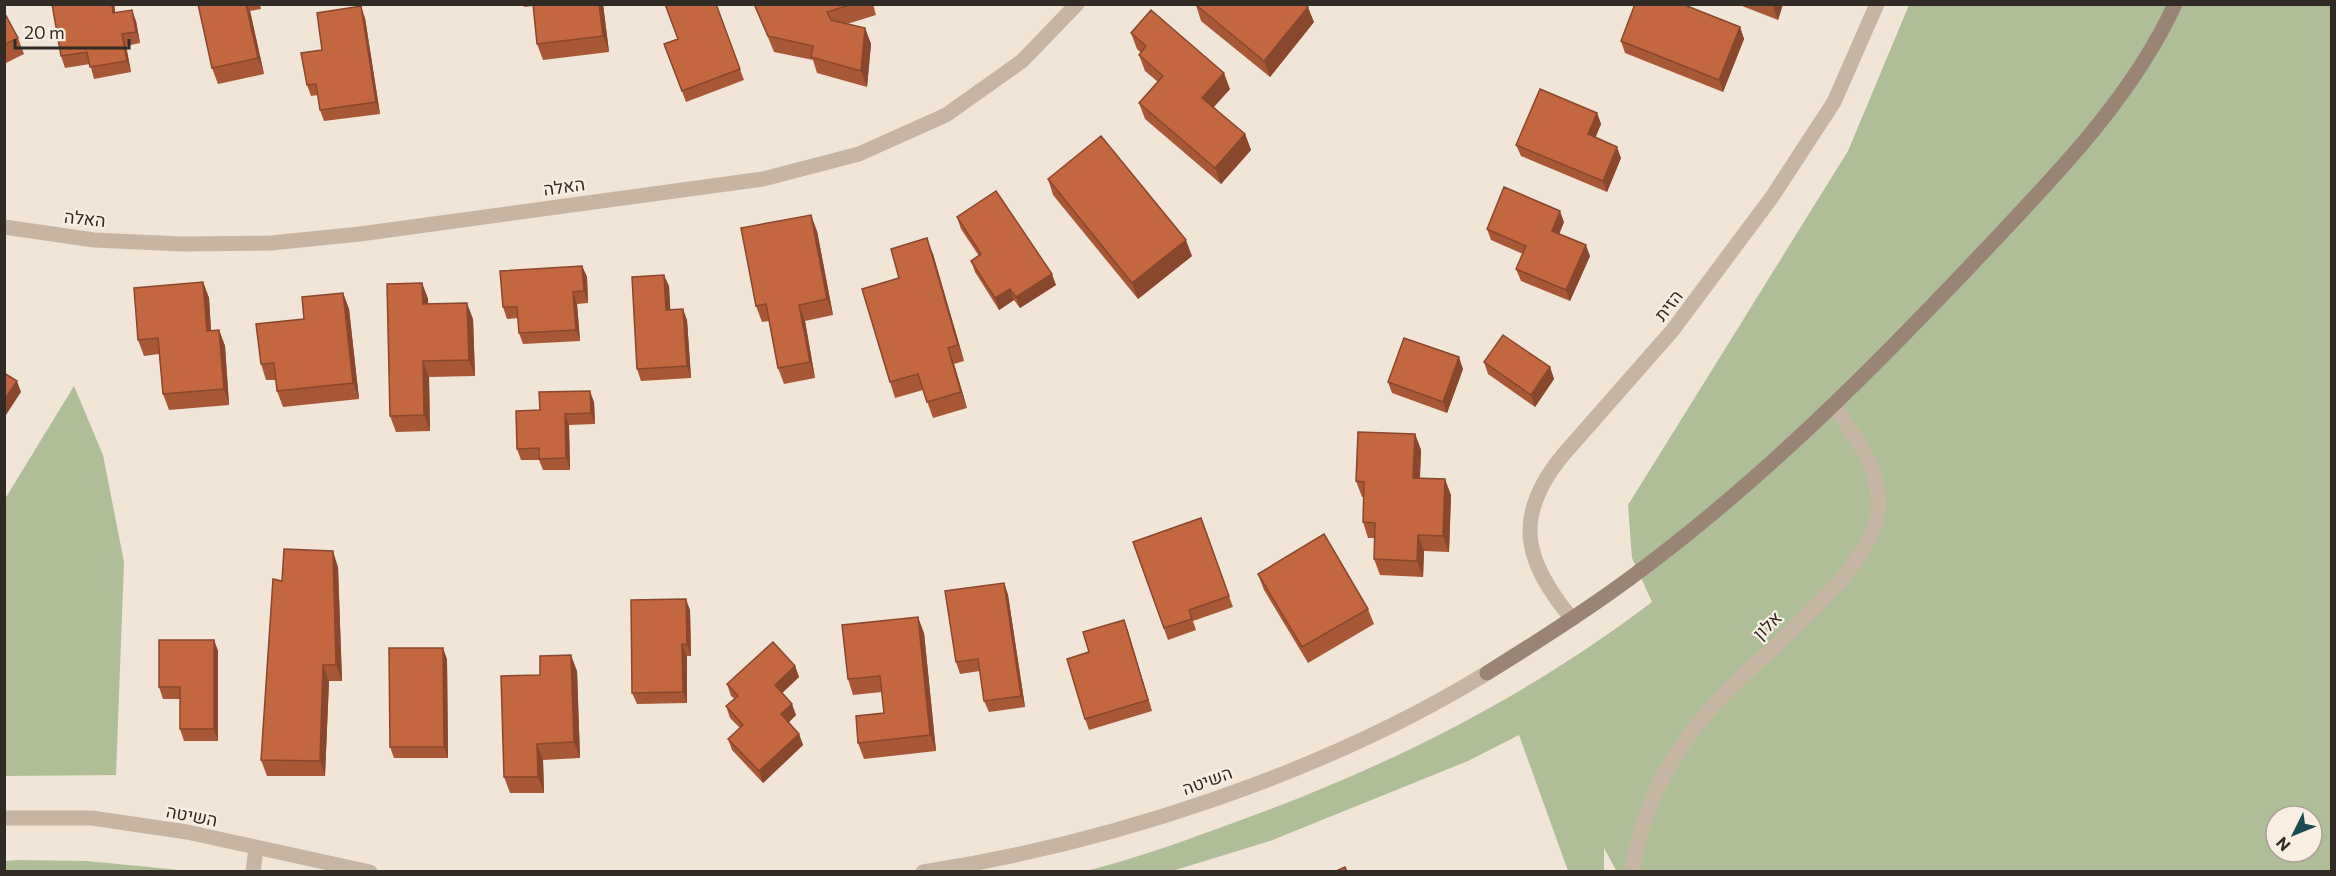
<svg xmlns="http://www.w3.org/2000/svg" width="2336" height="876" viewBox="0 0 2336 876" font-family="Commissioner,Heebo,sans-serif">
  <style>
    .green { fill: #afbe97; fill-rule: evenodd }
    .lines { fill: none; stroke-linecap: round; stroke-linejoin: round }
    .minor { stroke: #c7b5a3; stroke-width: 15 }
    .secondary { stroke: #9a8475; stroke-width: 15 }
    .wall { fill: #a95837 }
    .shaded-wall { fill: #89472d }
    .building { fill: #c46640; stroke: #89472d; stroke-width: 1.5 }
    .labels { text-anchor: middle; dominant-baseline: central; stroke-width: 4.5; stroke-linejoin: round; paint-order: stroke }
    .street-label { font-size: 18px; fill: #322a25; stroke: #f8efe2 }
  </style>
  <rect width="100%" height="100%" fill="#f0e5d6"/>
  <path class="green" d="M1909,5H2331V871L1617,872L1604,848V871H1568L1519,735L1468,761L1270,841L1172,871L1082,872C1136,859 1189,839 1241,820C1388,767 1527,697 1652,602L1632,558L1628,505L1848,151ZM2276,816H2312V852H2276Z
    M74,386L103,455L124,562L116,775L5,776V499Z
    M19,860L87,861L190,871H5V861Z"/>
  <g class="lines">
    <path class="minor" d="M4,227L94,240L182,244L271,243L360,234L763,179L859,154L946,115L1022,61L1077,4
      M1572,619C1524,561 1512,517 1563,455L1672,331L1772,197L1834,102L1877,4
      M4,818H92L187,832L370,872
      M253,872L256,848
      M923,872C1112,843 1324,773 1487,673
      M1632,872C1641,807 1672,751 1716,703C1758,656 1872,572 1878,511C1882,469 1855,437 1833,405"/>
    <path class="secondary" d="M1487,673C1537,642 1586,611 1633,576C1763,480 1878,364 1989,246C2057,174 2133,96 2175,4"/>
  </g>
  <path class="wall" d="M52,4H114L115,12L136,21L140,43L126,46L131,72L94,79L90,64L65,68L61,56Z
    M198,4H260L261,9L250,11L264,74L218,84L212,68Z
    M523,4H603L609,52L543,60L537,44L533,6L524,7Z
    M716,4L744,80L686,102L664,44L677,39Z
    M758,4H873L876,15L847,24L865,28L871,44L867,87L817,73L813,60L774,52L755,6Z
    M1737,4H1783L1778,20Z
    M1196,5L1314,22L1270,77L1201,21Z
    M4,12L18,38L24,54L4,64Z
    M365,18L380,114L324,121L320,110L318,95L311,96L307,85L322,50Z
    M1740,27L1744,39L1723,92L1625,53L1621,41Z
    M1131,33L1230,89L1214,107L1245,134L1251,150L1221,184L1145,119L1139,103L1158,82L1145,71L1139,55L1141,53L1137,49Z
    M1597,113L1601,124L1595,138L1621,158L1607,192L1521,156L1516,145Z
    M1048,179L1192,256L1138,299L1053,195Z
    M957,217L1056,285L1020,308L1014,300L999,310L975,272L971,261L979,256L961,229Z
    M1564,222L1559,234L1590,256L1570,301L1521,281L1516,269L1523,254L1491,240L1487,229Z
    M817,231L833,315L805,321L815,378L784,384L778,368L769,321L762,322L756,306Z
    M933,254L964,361L954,364L967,408L933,418L923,390L895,398L890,382L899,278Z
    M582,266L587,277L588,303L577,304L580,341L523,344L519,333L518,318L507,319L503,307Z
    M203,282L209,298L211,331L219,330L225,346L229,405L169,410L163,394L159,354L144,356L138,340Z
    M422,283L428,299V304L473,319L475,376L429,377L430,431L396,432L390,416Z
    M669,286L670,309L687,320L691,378L641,381L637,369Z
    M343,293L349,309L359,399L283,407L277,391L276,380H266L261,364Z
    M1484,362L1550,367L1554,379L1535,407L1488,374Z
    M1463,369L1447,413L1392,393L1388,382Z
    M594,402L595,424L569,425L570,470H543L539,460H521L517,449L540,410Z
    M1415,434L1421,450L1420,478L1451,495L1449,552L1424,551L1423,577L1380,575L1374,559L1375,538H1368L1363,522L1364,497H1362L1356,481Z
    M1201,518L1233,607L1193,621L1196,630L1168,640L1133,542Z
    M338,567L342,681H329L325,776H267L261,760L282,581Z
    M1258,574L1368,609L1374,624L1308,663L1264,590Z
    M1004,583L1008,595L1025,707L989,712L984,701L980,671L960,674L956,662Z
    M690,610L691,656H687V703L637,704L632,693Z
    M1124,620L1152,711L1089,730L1085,719L1089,652Z
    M924,633L936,751L864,759L858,743L884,713L882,692L853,695L848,679Z
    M214,640L218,651V741H184L180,729V699H163L159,687Z
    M447,659L448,758H394L390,747Z
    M795,666L799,677L782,693L796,715L788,723L799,734L803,745L763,783L732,750L728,739L740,728L730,718L726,706L735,699L731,696L727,684Z
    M577,671L580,758L543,760L544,793H510L504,777L540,675Z"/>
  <path class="shaded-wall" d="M112,4H114L117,24L113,13Z
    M246,4H247L250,11L264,74L258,58Z
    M599,4H603L609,52L603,36Z
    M1772,4H1783L1778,20Z
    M361,6L365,18L380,114L376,102Z
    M1308,7L1314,22L1270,77L1264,61Z
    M132,10L136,21L140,43L136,32Z
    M1740,27L1744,39L1723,92L1719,80Z
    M865,28L871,44L867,87L861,71Z
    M122,34L126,46L131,72L127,61Z
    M1224,73L1230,89L1208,113L1202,98Z
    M1597,113L1601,124L1592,146L1588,134Z
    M1245,134L1251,150L1221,184L1215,168Z
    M1617,147L1621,158L1607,192L1603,181Z
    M1560,211L1564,222L1556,242L1552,231Z
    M811,215L817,231L833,315L827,299Z
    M927,238L933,254L964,361L958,345Z
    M1186,240L1192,256L1138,299L1132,283Z
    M1586,245L1590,256L1570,301L1566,290Z
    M582,266L587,277L588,303L584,291Z
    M1052,274L1056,285L1020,308L1016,297Z
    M664,275L669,286L671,321L666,310Z
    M203,282L209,298L212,347L207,331Z
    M422,283L428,299L429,320L423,304Z
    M1010,289L1014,300L999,310L995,298Z
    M573,292L577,304L580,341L576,330Z
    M343,293L349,309L359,399L353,383Z
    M467,303L473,319L475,376L469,360Z
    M799,305L805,321L815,378L810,362Z
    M683,309L687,320L691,378L687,366Z
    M219,330L225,346L229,405L224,389Z
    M948,348L954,364L967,408L961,392Z
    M1459,357L1463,369L1447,413L1443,402Z
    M423,361L429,377L430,431L424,415Z
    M1550,367L1554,379L1535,407L1531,395Z
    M17,381L21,392L4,418V400Z
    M590,391L594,402L595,424L591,413Z
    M565,414L569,425L570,470L566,458Z
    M1415,434L1421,450L1419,494L1413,478Z
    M1445,479L1451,495L1449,552L1443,536Z
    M1418,535L1424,551L1423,577L1417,561Z
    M333,551L338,567L342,681L336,665Z
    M1004,583L1008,595L1025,707L1021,696Z
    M686,599L690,610L691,656L687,645Z
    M918,617L924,633L936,751L930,735Z
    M1124,620L1128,631L1152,711L1148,700Z
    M214,640L218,651V741L214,729Z
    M682,644L687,656V703L683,692Z
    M443,648L447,659L448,758L444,747Z
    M571,655L577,671L580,758L574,742Z
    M323,665L329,681L325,776L320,761Z
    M795,666L799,677L779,696L775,685Z
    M792,704L796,715L785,726L781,714Z
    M799,734L803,745L763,783L759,771Z
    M537,744L543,760L544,793L538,777Z"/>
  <path class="building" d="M52,4H112L113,13L132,10L136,32L122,34L127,61L90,67L87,52L61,56Z
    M198,4H246L258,58L212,68Z
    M533,4H599L603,36L537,44Z
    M665,4H716L740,69L682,91L664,44L678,39Z
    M758,4H853L827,12L831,20L865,28L861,71L811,57L813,46L768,36L755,6Z
    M1196,4H1305L1308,7L1264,61L1196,5Z
    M1635,4H1682L1740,27L1719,80L1621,41Z
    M361,6L376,102L320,110L316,84L307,85L301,53L322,50L317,13Z
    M1151,10L1224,73L1202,98L1245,134L1215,168L1139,103L1163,76L1139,55L1146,46L1131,33Z
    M4,12L18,38L4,45Z
    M1540,89L1597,113L1588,134L1617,147L1603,181L1516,145Z
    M1101,136L1186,240L1132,283L1048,179Z
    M1504,187L1560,211L1552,231L1586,245L1566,290L1516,269L1526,246L1487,229Z
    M996,191L1052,274L1016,297L1010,289L995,298L971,261L981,254L957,217Z
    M811,215L827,299L799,305L810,362L778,368L766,304L756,306L741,228Z
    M927,238L958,345L948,348L961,392L927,402L918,374L890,382L862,289L899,278L891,249Z
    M582,266L584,291L573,292L576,330L519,333L517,307H503L500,271Z
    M664,275L666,310L683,309L687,366L637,369L632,277Z
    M203,282L207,331L219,330L224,389L163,394L158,338L138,340L134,288Z
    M422,283L423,304L467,303L469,360L423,361L424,415L390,416L387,284Z
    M343,293L353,383L277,391L274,363L261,364L256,324L304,319L302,297Z
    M1503,335L1550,367L1531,395L1484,362Z
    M1404,338L1459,357L1443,402L1388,382Z
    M4,373L17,381L4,400Z
    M590,391L591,413L565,414L566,458L539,459V448L517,449L516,411L540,410L539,392Z
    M1358,432L1415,434L1413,478L1445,479L1443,536L1418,535L1417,561L1374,559L1375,523L1363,522L1364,482L1356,481Z
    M1201,518L1229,596L1189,610L1192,619L1164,628L1133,542Z
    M1324,534L1368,609L1302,647L1258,574Z
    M284,549L333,551L336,665H323L320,761L261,760L273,579L282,581Z
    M1004,583L1021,696L984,701L978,659L956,662L945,591Z
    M686,599L687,645L682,644L683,692L632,693L631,600Z
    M918,617L930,735L858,743L856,716L884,713L880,676L848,679L842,625Z
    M1124,620L1148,700L1085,719L1067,659L1089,652L1083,632Z
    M159,640H214V729H180V687H159Z
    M773,642L795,666L775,685L792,704L781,714L799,734L759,771L728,739L743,725L726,706L738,696L727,684Z
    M389,648H443L444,747H390Z
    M571,655L574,742L537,744L538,777H504L501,676L540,675V656Z
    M1345,867L1347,872H1334Z"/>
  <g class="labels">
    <g class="street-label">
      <text transform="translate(564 186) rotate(-8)">האלה</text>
      <text transform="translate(85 218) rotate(6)">האלה</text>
      <text transform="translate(1668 305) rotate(-52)">הזית</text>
      <text transform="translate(1767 625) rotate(-44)">אלון</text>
      <text transform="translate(1207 780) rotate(-20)">השיטה</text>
      <text transform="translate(192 815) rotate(11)">השיטה</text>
    </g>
  </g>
  <rect width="2336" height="876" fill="none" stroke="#322a25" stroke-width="12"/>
  <g transform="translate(2294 834) rotate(227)"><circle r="28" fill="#f8efe2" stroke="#a9a096" stroke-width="1.5"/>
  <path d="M0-4.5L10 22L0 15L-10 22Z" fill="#1c4c52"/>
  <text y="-9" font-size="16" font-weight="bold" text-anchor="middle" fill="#322a25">N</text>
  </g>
  <path d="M15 39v9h114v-9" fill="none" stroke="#322a25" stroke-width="3"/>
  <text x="24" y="39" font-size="18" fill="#322a25" stroke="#f8efe2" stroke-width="4.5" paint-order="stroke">20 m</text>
</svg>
